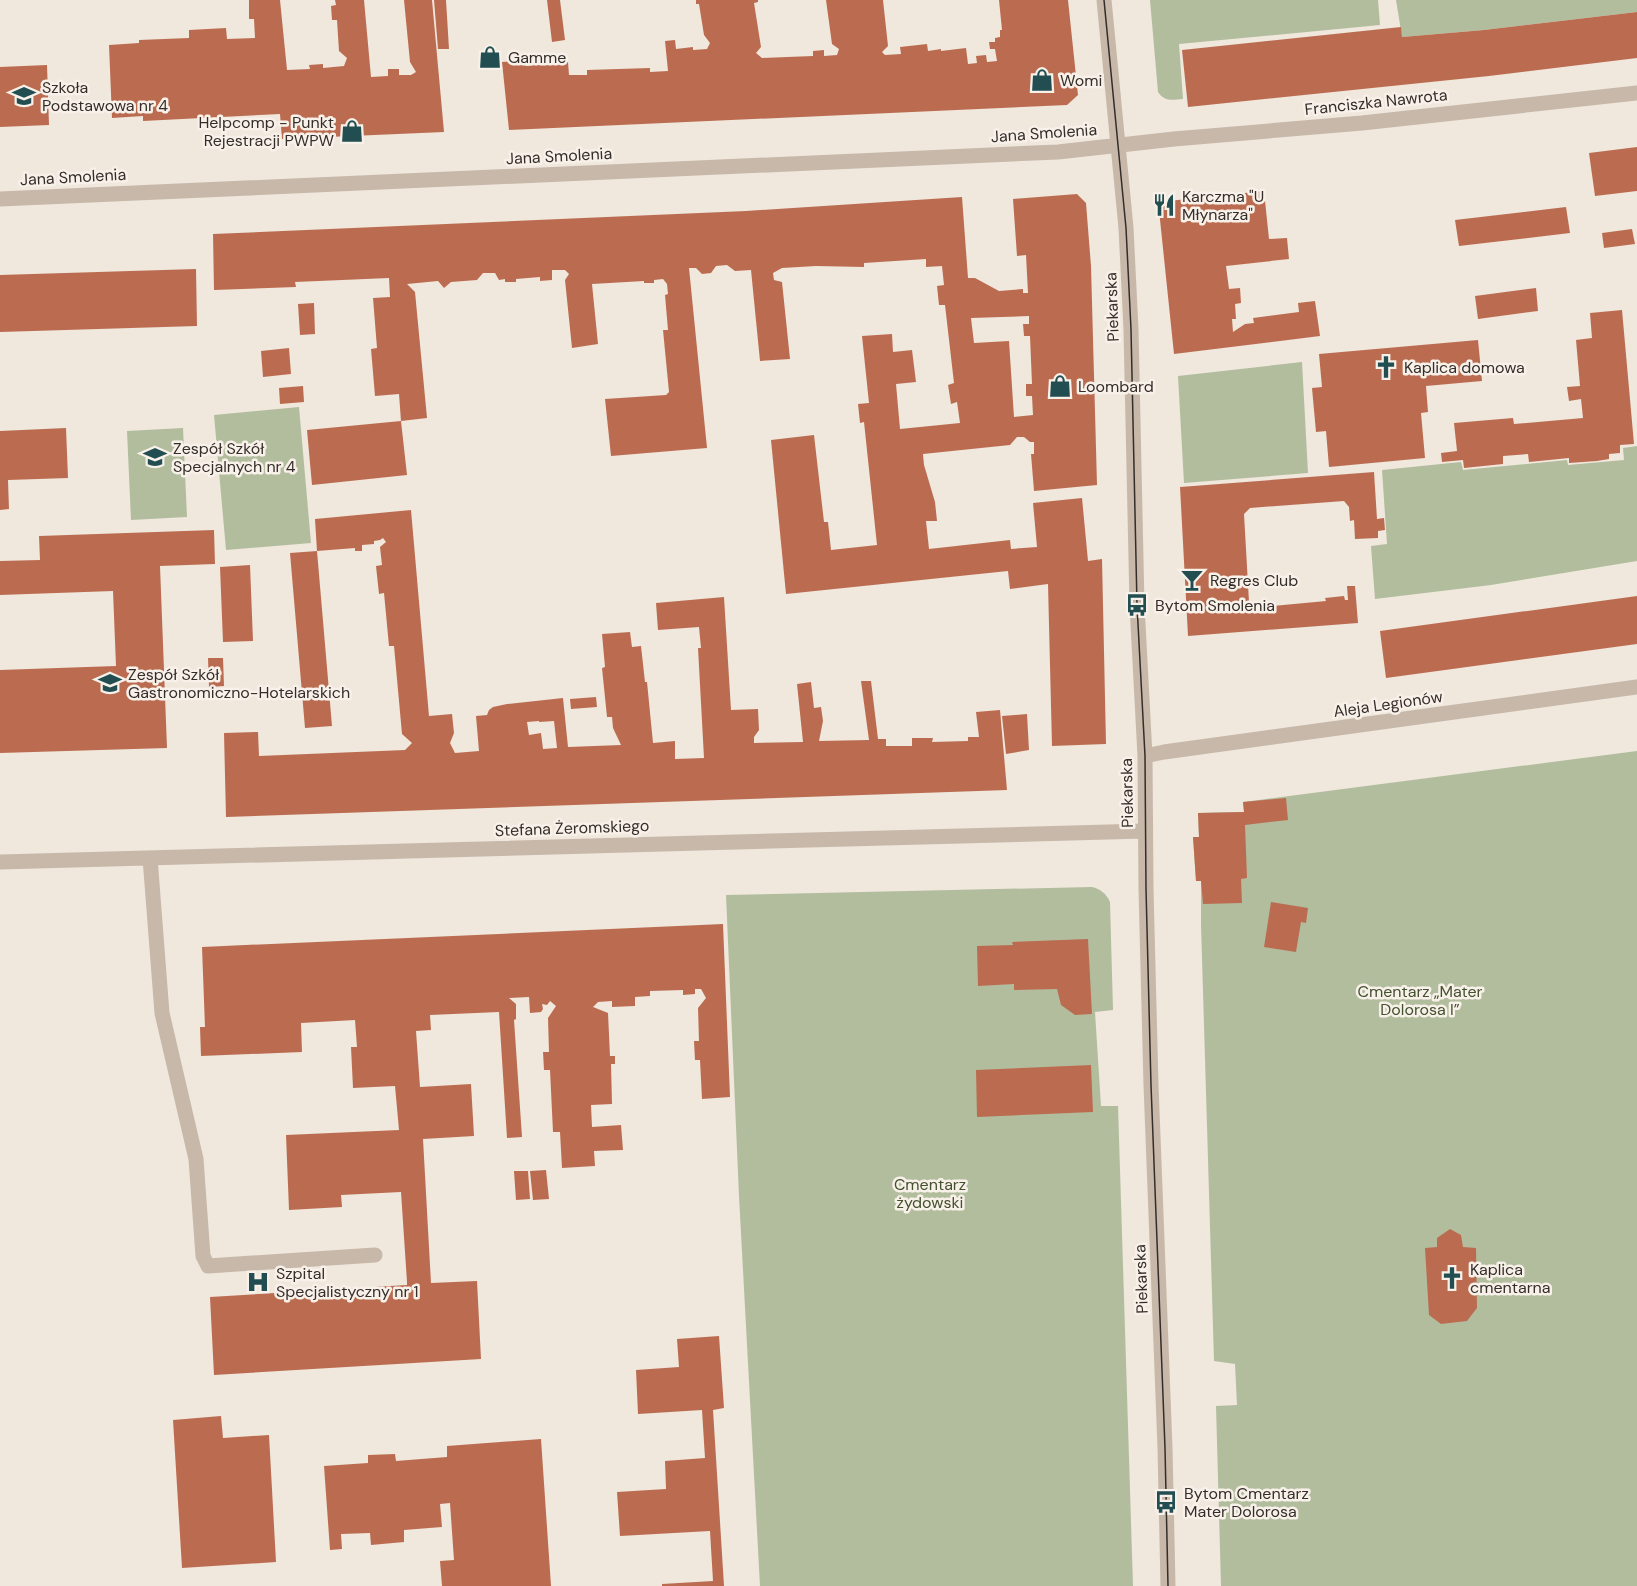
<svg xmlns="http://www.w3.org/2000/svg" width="1637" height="1586" viewBox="0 0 1637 1586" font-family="'DM Sans',sans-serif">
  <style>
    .green { fill: #b2bd9e }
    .building { fill: #bb6c50; fill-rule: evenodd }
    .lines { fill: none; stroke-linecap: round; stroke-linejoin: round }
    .minor { stroke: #c7b8aa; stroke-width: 15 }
    .tram { stroke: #352d29; stroke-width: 1.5 }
    .labels { text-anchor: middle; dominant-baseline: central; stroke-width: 5; stroke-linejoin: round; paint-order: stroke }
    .poi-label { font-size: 16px; fill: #352d29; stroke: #f8f1e9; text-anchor: start }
    .street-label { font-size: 16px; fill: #352d29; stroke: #f8f1e9 }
    .park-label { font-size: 16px; fill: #43512f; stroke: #f8f1e9 }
  </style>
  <rect width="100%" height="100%" fill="#f0e7dd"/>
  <path class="green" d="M1150,0H1378L1380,25L1179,44L1183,99C1172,100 1165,102 1158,92Z
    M1396,0H1637V12L1484,30L1402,37Z
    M1302,362L1308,473L1184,483L1178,376Z
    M299,407L311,543L226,550L214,415Z
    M183,428L187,517L131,520L127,431Z
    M1637,446V561L1491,585L1375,599L1371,546L1387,544L1382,470L1461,462L1463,470L1567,460L1568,465L1624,460L1623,448Z
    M1637,751V1586H1221L1216,1406L1237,1405L1235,1364L1214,1361L1201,924V881H1196L1193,837H1199L1198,813L1244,812L1243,802Z
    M1092,887C1100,889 1106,893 1110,902L1113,1010L1095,1012L1101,1106H1118L1133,1586H760L739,1196L726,895Z"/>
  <path class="building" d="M249,0H280L287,70L310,69L309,65L323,64V68L344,66L347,58L339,51L337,20H332L331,6L336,5L335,0H364L371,77L388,76V69H399V75H411L416,72L410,62L404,0H432L444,132L282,139L280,114L143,121V116L112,118L109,45L139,43V40L189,38V30L226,28L227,39L255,38L254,19H249Z
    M434,0H446L449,49H438Z
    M547,0H560L565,40L552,42Z
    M696,0H758V2L754,3L761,47L756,53L762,58L813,56V51L824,50V56L837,55L839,49L832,44L826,0H883L888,46L882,52L885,55L901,54L900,47L927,44L928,51L941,49V51L966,48L968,64L977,63L976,56L986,55L987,62L997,61L995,49H990L989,42H995V38L1000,37V30H1002L999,0H1068L1078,95L1067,105L509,130L502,62L521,61L526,66L545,64V57L556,56V63L568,62L569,75H587V70L650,68V72L668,71L665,41L675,40L676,49L693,47V50L707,49L710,43L704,35L699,4H696Z
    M1637,12V58L1489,76L1188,107L1182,50L1401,27L1402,37L1484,30Z
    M47,65L49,125L0,127V67Z
    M1637,147V191L1595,196L1589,153Z
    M1264,191L1269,239L1287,238L1289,259L1226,266L1229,289L1240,288L1241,303L1235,304L1236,319H1232L1233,332L1245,324L1254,323L1253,318L1299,312L1298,303L1315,301L1320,336L1174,354L1159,210L1168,201Z
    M1077,194L1086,203L1091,266L1097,485L1034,491L1031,454H1034V442H1030L1024,437H1017L1010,445L923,454L924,465L935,502L937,521H926L929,549L1010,540L1011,549L1037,547L1033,503L1082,498L1088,561L1102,559L1106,744L1052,746L1048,584L1010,589L1008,571L786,594L771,440L814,435L824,522H828L831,550L877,545L864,422L860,423L858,404L869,403L862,336L892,334L893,352L912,350L916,382L896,384L900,429L960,423L957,402L951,404L948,385L954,383L945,305H939L937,286L944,285L942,266L926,267V259L864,263V267L816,266L782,268L773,273L774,280L782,282L790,359L760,361L751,270L735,271L727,265L716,266L711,273L702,274L696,268H689L707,448L611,456L605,399L666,395L669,392L663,330H668L665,295L668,294L667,284L663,279L654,280V283H644V281L592,284L598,344L572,348L565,280L569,274L565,270H552V280L540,281V277L516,279V282H505V279L499,280L495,273H483L477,280L451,282L444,288L438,281L407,284L415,292L427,418L401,421L399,394L375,396L371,349L377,348L373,298L390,297L389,278L295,282L296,287L214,290L213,234L746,211L962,197L968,278H975L999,291L1023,289V293H1028L1026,255L1017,256L1013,199ZM1029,316V324H1023L1024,336H1030L1032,384H1026V396H1032L1033,415L1014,417L1009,341L974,343L971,318Z
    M1566,207L1570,233L1459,246L1455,220Z
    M1632,229L1635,244L1604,248L1602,233Z
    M196,269L197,326L0,332V275Z
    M1536,288L1538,311L1478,319L1475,296Z
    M314,303L315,334L300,335L298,304Z
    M1622,310L1634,444L1620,445V453L1609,454V459L1597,461L1569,463V458L1529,462L1528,454L1503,456V464L1464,468L1463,460L1442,462L1441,453L1457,451L1454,423L1513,418L1514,424L1583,418L1581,399L1569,401L1567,387L1580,386L1576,340L1592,338L1590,313Z
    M1478,340L1482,381L1426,386L1428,412L1421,413L1425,458L1329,467L1326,431L1316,432L1312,388L1322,387L1319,354Z
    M289,348L291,374L263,377L261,351Z
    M303,386L304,402L280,404L279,388Z
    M401,421L407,475L312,485L307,430Z
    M66,428L68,478L8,480L9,509L0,510V431Z
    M1374,472L1377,519L1384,518L1385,530L1378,531V538L1355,539L1354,520L1350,521L1349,507L1344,501L1250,508L1244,514L1249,602L1251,608L1326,601L1325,598L1344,596L1345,600H1348L1347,586H1355L1358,623L1188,636L1180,487Z
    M411,510L429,716L452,714L454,733L450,743L455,753L479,751L476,716L487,715L489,710L493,707L507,704L563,698L568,747L621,745L613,728L612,717H607L602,668L605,667L602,634L630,632L632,647L641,646L645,682H647L653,743L675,741V759L704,758L698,648H701L699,627L658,630L656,603L724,597L731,710L758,709L759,730L754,737V743L803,742L797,684L811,682L814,708L821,707L823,721L819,741L869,740L861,681H871L878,739H886V746H912V738H933L932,742L968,741V737H979L976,712L1000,710L1007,790L226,817L224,733L258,732L259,756L405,750L412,743L402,734L394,646H389L384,593L379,594L376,566L382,565L380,547L386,542L383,538L380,540L374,541V544L362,545V551H355V548L317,551L315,519ZM539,721V722L554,721L557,748L543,749L541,733L529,735L527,722Z
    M214,530L215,564L160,566L167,748L0,753V670L116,666L113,591L0,595V561L40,560L39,536Z
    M317,551L332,726L305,728L290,553Z
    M250,565L253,641L223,642L220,567Z
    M1637,596V644L1386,678L1380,631Z
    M208,658H223L224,686L209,687Z
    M596,697L597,707L571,709L570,699Z
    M1027,714L1029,750L1006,754L1002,716Z
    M1286,798L1288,820L1245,825L1247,878L1241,879L1242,903L1203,904L1201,881H1196L1193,837H1199L1198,813L1244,812L1243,802Z
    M1271,902L1308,908L1306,923L1301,922L1296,952L1264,947Z
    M723,924L730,1097L702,1099L700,1060H695L694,1041H699L698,1008L706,998L701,989H695V994L683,995V990L650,991V996L635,997V1006L612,1007V1001L598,1002L593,1007L608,1013L610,1056H615V1064H611L612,1104L591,1105L592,1127L621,1125L623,1150L594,1151L595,1166L562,1168L560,1132H553L550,1070H544L543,1052H549L548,1018L556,1006L550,1001L547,1005L542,1004L543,1009L541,1012L530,1013L529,997L509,998L516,1004V1019L514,1020L522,1137L507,1138L499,1012L430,1015L431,1030L416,1031L420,1087L471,1084L474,1136L423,1139L431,1283L477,1281L481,1359L214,1375L210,1297L407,1285V1282L401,1192L341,1195L342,1207L289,1210L286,1135L399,1130L395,1086L353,1088L351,1047H357L355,1020L301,1023L302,1052L201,1056L200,1027H205L202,947Z
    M1088,939L1092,1014L1075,1015L1061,1005L1057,989L1014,990V984L978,986L977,946L1013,945L1012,942Z
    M1091,1065L1093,1112L977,1117L976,1070Z
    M546,1170L549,1199L533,1200L530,1171Z
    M514,1171H528L530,1199L516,1200Z
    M1450,1229L1461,1235L1463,1247L1476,1248L1477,1308L1467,1321L1441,1324L1429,1315L1425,1248L1437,1247V1238Z
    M719,1336L724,1408L713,1410L724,1586H662V1584L713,1581L710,1531L620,1536L617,1492L666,1489L665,1461L705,1458L702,1410L638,1414L636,1370L679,1367L677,1339Z
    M221,1416L223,1438L269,1435L276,1562L182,1568L173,1420Z
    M541,1439L551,1586H442L440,1561L454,1560L450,1503L440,1504L442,1527L404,1530V1542L371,1545L370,1533L341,1534L342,1549L330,1550L324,1466L368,1463V1455L395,1454L396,1461L447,1457V1446Z"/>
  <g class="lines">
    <path class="minor" d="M1104,0L1126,228L1131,329L1137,605L1145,756L1146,889L1151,1085L1165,1448L1168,1586
      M0,199L1058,152L1174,139L1362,123L1637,93
      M1145,756L1164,752L1637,687
      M150,858L162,1013L196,1159L203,1256L208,1266L375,1255
      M0,862L1145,831"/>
    <path class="tram" d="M1104,0L1126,228L1131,329L1137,605L1145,756L1146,889L1151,1085L1165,1448L1168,1586"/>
  </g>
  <defs>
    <g id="shop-bare" transform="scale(1.8)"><path d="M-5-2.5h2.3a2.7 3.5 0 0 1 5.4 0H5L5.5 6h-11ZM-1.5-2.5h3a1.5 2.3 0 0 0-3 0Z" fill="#224e52" stroke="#f8f1e9" stroke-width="2.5" paint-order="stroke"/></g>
    <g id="school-bare" transform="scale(1.8)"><path d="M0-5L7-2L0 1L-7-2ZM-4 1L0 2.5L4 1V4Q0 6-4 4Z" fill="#224e52" stroke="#f8f1e9" stroke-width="2.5" paint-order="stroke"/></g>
    <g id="restaurant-bare" transform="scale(1.8)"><path d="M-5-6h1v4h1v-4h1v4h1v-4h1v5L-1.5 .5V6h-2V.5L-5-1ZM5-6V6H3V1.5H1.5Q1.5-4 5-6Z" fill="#224e52" stroke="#f8f1e9" stroke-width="2.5" paint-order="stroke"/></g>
    <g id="church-bare" transform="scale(1.8)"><path d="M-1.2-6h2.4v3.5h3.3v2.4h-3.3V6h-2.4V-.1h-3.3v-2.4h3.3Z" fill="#224e52" stroke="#f8f1e9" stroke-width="2.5" paint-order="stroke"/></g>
    <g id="bar-bare" transform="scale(1.8)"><path d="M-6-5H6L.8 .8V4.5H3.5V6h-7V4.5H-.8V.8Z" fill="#224e52" stroke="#f8f1e9" stroke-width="2.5" paint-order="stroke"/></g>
    <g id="bus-bare" transform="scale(1.8)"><path d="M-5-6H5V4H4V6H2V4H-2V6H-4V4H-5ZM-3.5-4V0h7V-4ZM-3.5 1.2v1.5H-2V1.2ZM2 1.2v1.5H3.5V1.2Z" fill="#224e52" stroke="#f8f1e9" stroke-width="2.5" paint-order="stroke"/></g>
    <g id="hospital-bare" transform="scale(1.8)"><path d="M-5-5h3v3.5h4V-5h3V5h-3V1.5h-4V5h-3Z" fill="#224e52" stroke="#f8f1e9" stroke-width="2.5" paint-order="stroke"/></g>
  </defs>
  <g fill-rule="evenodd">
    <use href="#shop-bare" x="490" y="57"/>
    <use href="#shop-bare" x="1042" y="80"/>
    <use href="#school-bare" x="24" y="96"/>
    <use href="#shop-bare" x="352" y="131"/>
    <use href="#restaurant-bare" x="1164" y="205"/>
    <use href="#church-bare" x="1386" y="367"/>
    <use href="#shop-bare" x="1060" y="386"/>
    <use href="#school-bare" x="155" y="457"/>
    <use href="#bar-bare" x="1192" y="580"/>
    <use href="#bus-bare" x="1137" y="605"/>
    <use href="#school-bare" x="110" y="683"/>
    <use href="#church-bare" x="1452" y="1278"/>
    <use href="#hospital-bare" x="258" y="1282"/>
    <use href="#bus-bare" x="1166" y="1502"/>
  </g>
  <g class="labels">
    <g class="poi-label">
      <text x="508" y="57">Gamme</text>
      <text x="1060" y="80">Womi</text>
      <text x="42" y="87">Szkoła<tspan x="42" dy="18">Podstawowa nr 4</tspan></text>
      <text x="334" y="122" text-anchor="end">Helpcomp - Punkt<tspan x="334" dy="18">Rejestracji PWPW</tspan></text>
      <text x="1182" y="196">Karczma "U<tspan x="1182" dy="18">Młynarza"</tspan></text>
      <text x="1404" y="367">Kaplica domowa</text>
      <text x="1078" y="386">Loombard</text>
      <text x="173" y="448">Zespół Szkół<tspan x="173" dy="18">Specjalnych nr 4</tspan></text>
      <text x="1210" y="580">Regres Club</text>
      <text x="1155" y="605">Bytom Smolenia</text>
      <text x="128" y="674">Zespół Szkół<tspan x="128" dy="18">Gastronomiczno-Hotelarskich</tspan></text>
      <text x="1470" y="1269">Kaplica<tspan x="1470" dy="18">cmentarna</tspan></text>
      <text x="276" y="1273">Szpital<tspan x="276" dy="18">Specjalistyczny nr 1</tspan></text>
      <text x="1184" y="1493">Bytom Cmentarz<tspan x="1184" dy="18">Mater Dolorosa</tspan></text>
    </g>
    <g class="street-label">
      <text transform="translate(1376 102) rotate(-6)">Franciszka Nawrota</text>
      <text transform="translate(1044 133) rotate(-4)">Jana Smolenia</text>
      <text transform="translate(559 156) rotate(-3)">Jana Smolenia</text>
      <text transform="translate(73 177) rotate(-3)">Jana Smolenia</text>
      <text transform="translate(1112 307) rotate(-92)">Piekarska</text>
      <text transform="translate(1388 704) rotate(-8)">Aleja Legionów</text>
      <text transform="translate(1127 793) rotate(-91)">Piekarska</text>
      <text transform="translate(572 828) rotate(-2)">Stefana Żeromskiego</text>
      <text transform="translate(1141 1279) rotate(-92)">Piekarska</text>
    </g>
    <g class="park-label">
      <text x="1420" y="991">Cmentarz „Mater<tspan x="1420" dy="18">Dolorosa I”</tspan></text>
      <text x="930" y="1184">Cmentarz<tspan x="930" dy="18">żydowski</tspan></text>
    </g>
  </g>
</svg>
